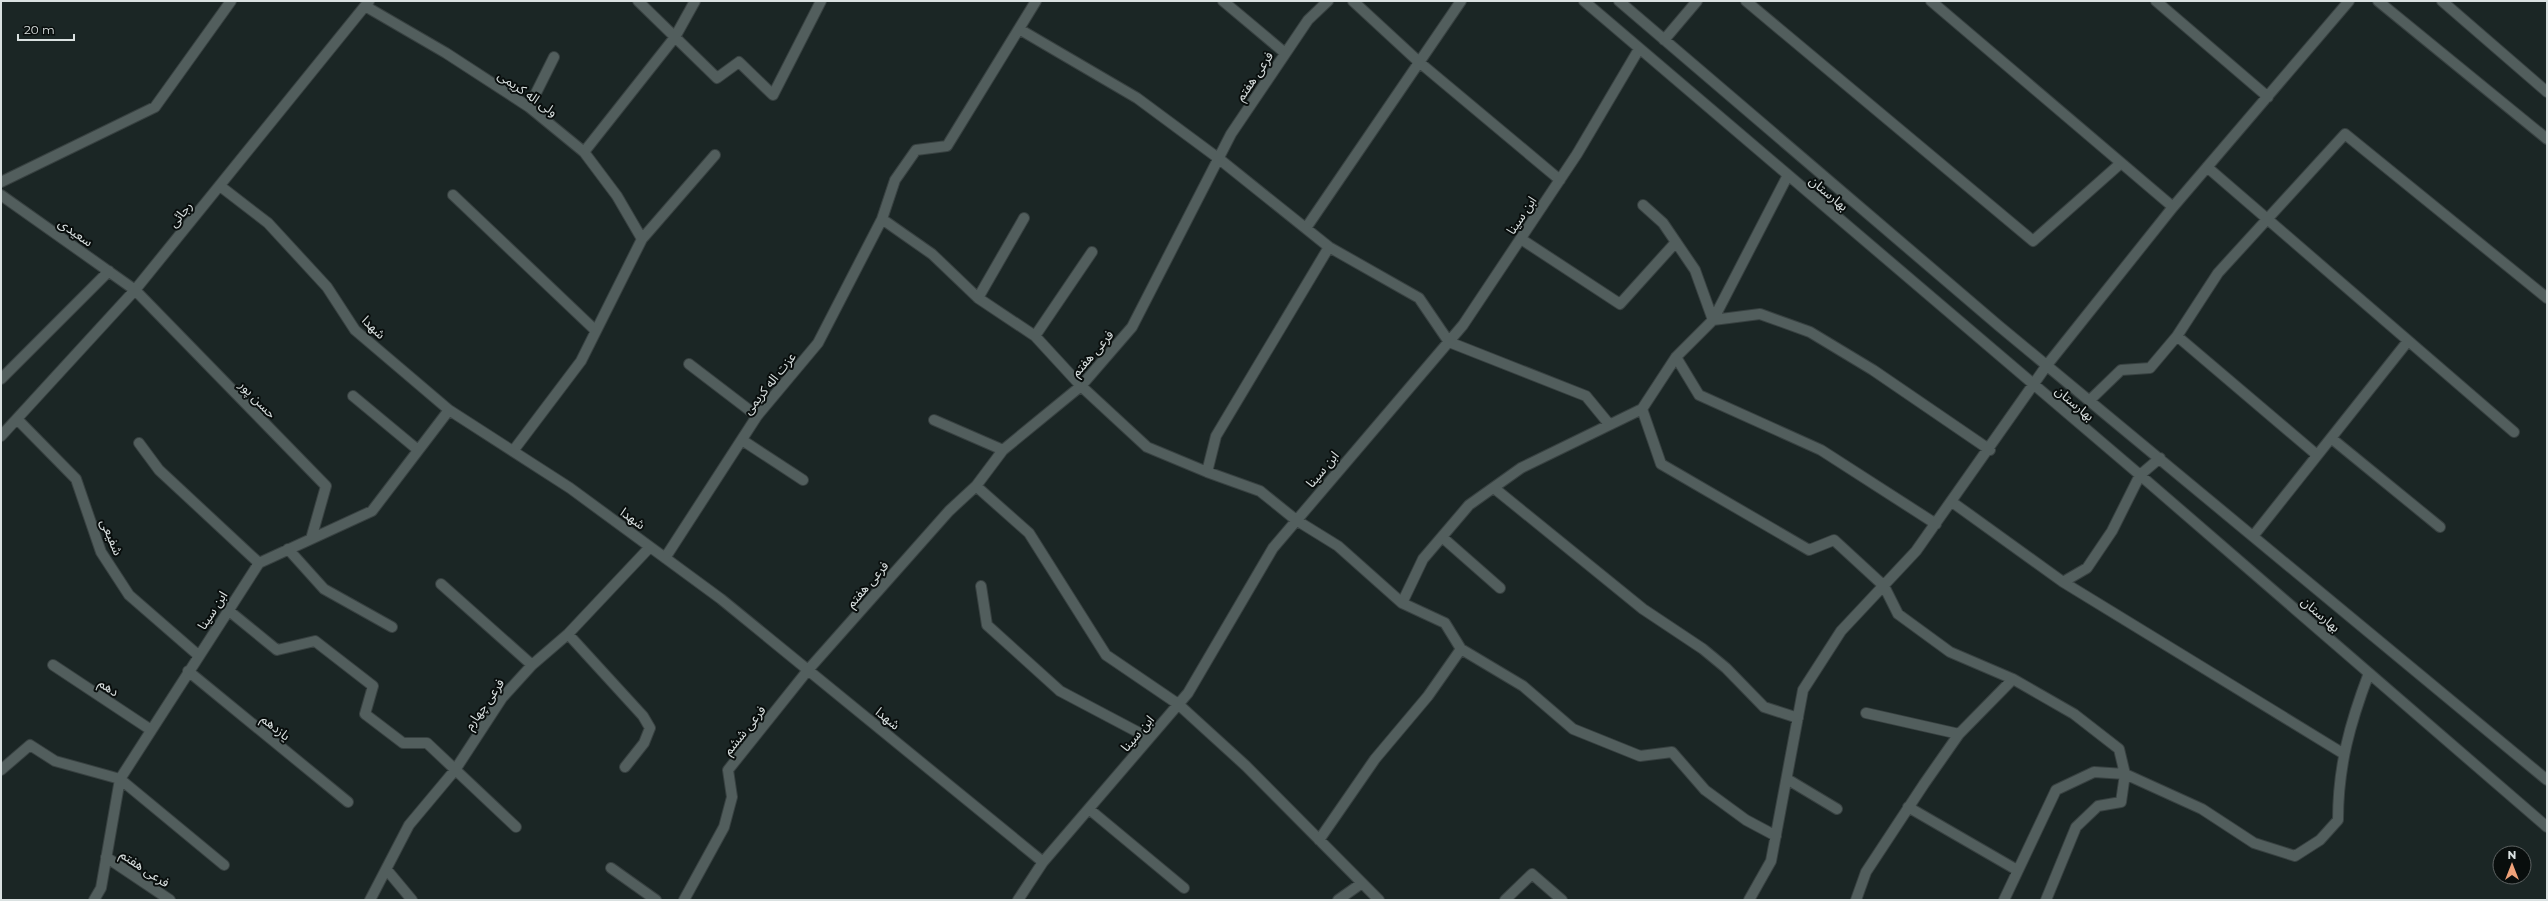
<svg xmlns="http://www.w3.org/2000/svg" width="2548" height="901" viewBox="0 0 2548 901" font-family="Montserrat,'Noto Sans Arabic',sans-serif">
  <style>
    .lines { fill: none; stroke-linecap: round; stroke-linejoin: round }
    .minor-casing { stroke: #384141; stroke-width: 12 }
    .minor { stroke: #525e5d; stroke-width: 10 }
    .labels { text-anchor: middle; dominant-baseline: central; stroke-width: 4; stroke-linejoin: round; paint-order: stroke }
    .street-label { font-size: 13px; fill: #dae1e1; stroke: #090e0d }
  </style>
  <rect width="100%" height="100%" fill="#1b2625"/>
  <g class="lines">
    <g class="minor-casing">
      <path id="minor" d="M638,1L717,78L739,62L773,95L821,1
        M1223,1L1285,53
        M1353,1L1419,62L1560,180
        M1584,1L2140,475L2547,827
        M1619,1L1999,326L2547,780
        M1746,1L2033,241L2121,163
        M1931,1L2173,207
        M2156,1L2268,97
        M2378,1L2547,139
        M2442,1L2547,92
        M365,6L446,53L529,107L584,152L617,196L642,239
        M1019,29L1137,98L1218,158L1329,247L1419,298L1449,342L1586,396L1609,424
        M1664,40L1697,1
        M529,107L554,57
        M584,152L675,37L695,1
        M2207,167L2514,432
        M1,182L155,107L231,1
        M220,186L268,223L327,287L355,330L449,410L570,488L721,599L1043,862
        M1,195L135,290L326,486L311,539
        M453,195L596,331
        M1643,205L1663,223L1695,270L1713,320L1760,314L1810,332L1873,370L1990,450
        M882,219L932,254L978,298L1035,336L1081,386L1147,447L1207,472L1260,491L1296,520L1338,546L1402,603L1445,623L1461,649L1428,696L1375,759L1319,840
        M1306,228L1461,1
        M1521,239L1620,304L1676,242
        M978,298L1024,218
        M1035,336L1092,252
        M2177,336L2317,455
        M1676,357L1699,395L1821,450L1936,524
        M689,364L757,416
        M1,379L109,271
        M353,396L418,450
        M2090,400L2121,370L2150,368L2177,336L2218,273L2345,134L2547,298
        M1642,409L1661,464L1809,550L1834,540L1884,586L1898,614L1950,652L2013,679L2074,714L2119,749L2125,774L2202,809L2254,843L2295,856L2320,840L2338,820C2338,766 2350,723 2369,673
        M17,419L76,479L101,552L129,595L198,655
        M934,420L1003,450
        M1,436L135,290L369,1
        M2331,438L2440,527
        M742,440L803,480
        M139,443L159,470L259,563
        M513,451L581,361L642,239L715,155
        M1207,472L1216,436L1329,247
        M976,486L1029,533L1106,655L1178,704L1246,766L1379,900
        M1494,488L1643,609L1703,649L1726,668L1764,707L1798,718
        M1952,502L2063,582L2087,568L2112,531L2140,475L2160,458
        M2254,535L2408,341
        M1442,537L1500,588
        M288,549L324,589L392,627
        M665,558L757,416L818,343L882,219L895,180L916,150L947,146L1036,1
        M2063,582L2344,754
        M441,584L532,665
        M981,586L987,625L1060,691L1149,738
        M1402,603L1423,559L1469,505L1521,468L1642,409L1676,357L1713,320L1788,175
        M228,610L277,650L315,641L373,686L365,714L403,743H427L516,827
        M568,634L643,716L650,728L644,743L625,767
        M1461,649L1523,686L1573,729L1640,756L1672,752L1705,790L1746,820L1776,836
        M53,665L151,730
        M188,671L348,802
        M1866,713L1959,734
        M1,770L30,745L55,761L120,779L224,865
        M1787,779L1837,809
        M1908,807L2017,870
        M1089,809L1184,888
        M106,857L170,900
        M611,868L656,900
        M387,870L412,900
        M94,900L101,888L120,779L259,563L372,511L449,410
        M370,900L409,825L455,770L502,698L532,665L568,634L650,547
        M684,900L724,827L732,797L728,770L808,670L949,511L976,486L1003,450L1081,386L1132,327L1231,134L1308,20L1328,1
        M1018,900L1043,862L1188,693L1273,548L1463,325L1577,154L1639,49
        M1338,900L1362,883
        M1505,900L1532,874L1562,900
        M1749,900L1771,861L1803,690L1841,631L1916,551L2047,365L2173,207L2349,1
        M1856,900L1866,872L1924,784L1959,734L2013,679
        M2004,900L2056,790L2094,772L2125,774L2121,802L2098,806L2076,827L2046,900"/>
    </g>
    <use href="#minor" class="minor"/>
  </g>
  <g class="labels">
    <g class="street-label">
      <text transform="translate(1254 76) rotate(-56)">فرعی هفتم</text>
      <text transform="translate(528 93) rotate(35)">ولی اله کریمی</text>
      <text transform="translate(1829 193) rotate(40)">بهارستان</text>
      <text transform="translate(180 214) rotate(-51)">رجائی</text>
      <text transform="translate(1521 215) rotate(-56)">ابن سینا</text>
      <text transform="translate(76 232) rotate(35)">سعیدی</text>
      <text transform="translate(374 327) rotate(44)">شهدا</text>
      <text transform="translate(1092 353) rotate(-49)">فرعی هفتم</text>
      <text transform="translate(769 383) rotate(-51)">عزت اله کریمی</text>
      <text transform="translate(258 399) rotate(46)">حسن پور</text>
      <text transform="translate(2075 403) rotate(40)">بهارستان</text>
      <text transform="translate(1322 469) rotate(-50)">ابن سینا</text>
      <text transform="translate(633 518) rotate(36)">شهدا</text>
      <text transform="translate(112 537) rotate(67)">شفیعی</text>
      <text transform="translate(867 584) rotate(-49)">فرعی هفتم</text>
      <text transform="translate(212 610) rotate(-57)">ابن سینا</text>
      <text transform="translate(2321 614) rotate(41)">بهارستان</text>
      <text transform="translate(109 687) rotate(34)">دهم</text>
      <text transform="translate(484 704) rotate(-55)">فرعی چهارم</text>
      <text transform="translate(888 718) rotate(39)">شهدا</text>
      <text transform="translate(276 727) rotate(39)">یازدهم</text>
      <text transform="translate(744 730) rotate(-51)">فرعی ششم</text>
      <text transform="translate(1137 733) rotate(-49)">ابن سینا</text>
      <text transform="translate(145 868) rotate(34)">فرعی هفتم</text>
    </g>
  </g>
  <rect width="2548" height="901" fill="none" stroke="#dae1e1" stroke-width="4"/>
  <g transform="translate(2512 865)"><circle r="19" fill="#090e0d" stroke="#5d6262"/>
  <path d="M0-3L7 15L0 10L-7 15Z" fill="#f0a279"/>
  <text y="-6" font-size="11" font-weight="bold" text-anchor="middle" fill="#dae1e1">N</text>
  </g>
  <path d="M18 34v6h56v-6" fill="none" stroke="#dae1e1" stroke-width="2"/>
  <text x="24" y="34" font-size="12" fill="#dae1e1" stroke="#090e0d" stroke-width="3" paint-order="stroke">20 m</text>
</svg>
